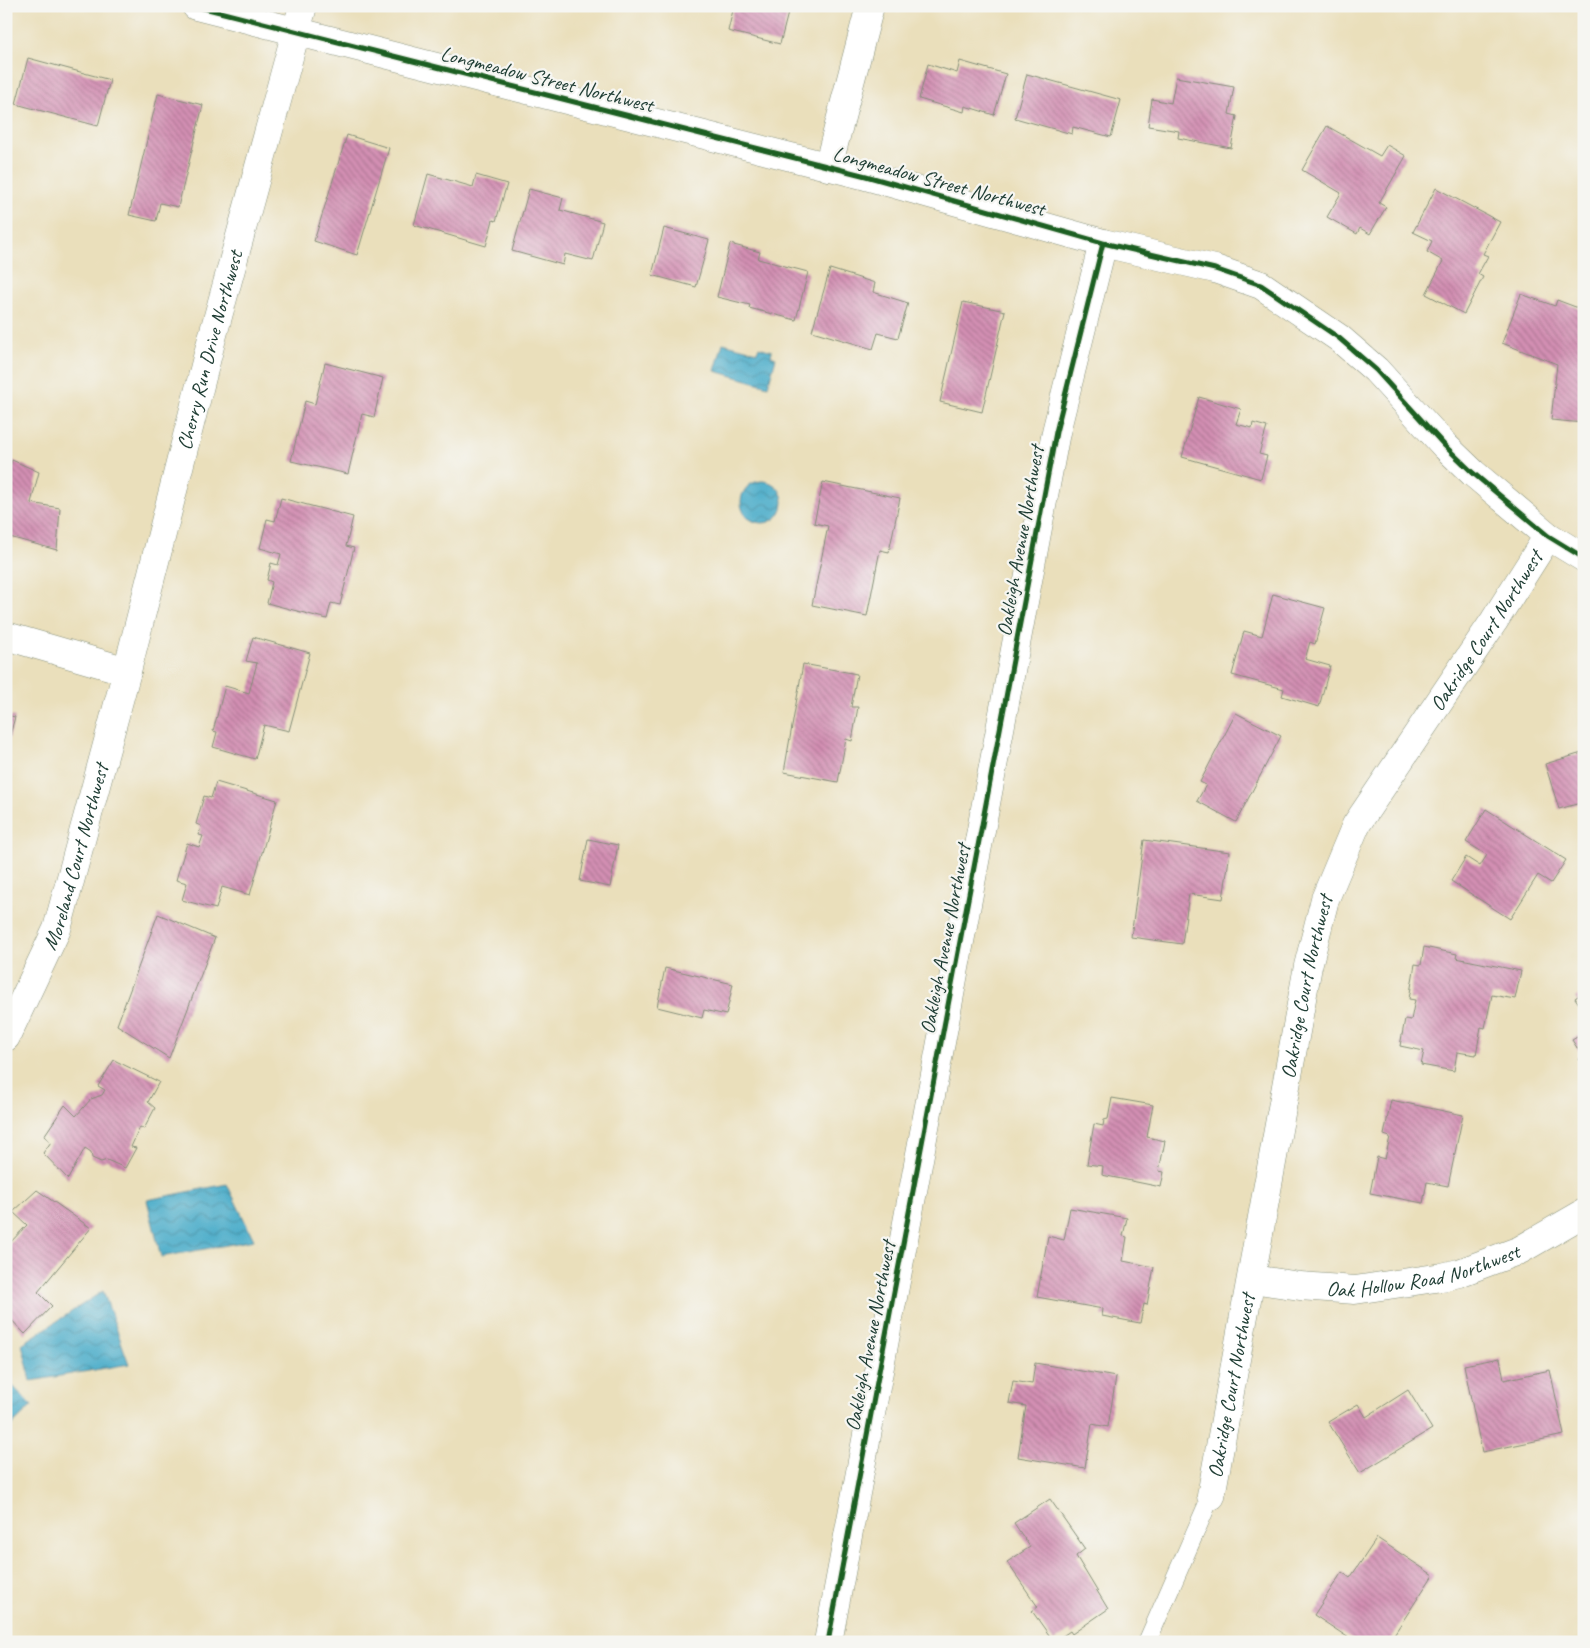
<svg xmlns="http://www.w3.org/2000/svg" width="1590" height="1648" viewBox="0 0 1590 1648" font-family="Caveat,sans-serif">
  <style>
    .water { fill: url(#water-waves); stroke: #34747e }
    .building { fill: url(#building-back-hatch) }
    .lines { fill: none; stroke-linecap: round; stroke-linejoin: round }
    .lane-casing { stroke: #848e78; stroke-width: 19 }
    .street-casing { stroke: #848e78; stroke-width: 29 }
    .lane { stroke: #fff; stroke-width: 18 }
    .street { stroke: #fff; stroke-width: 28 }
    .cycleway-casing { stroke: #f6f6f2; stroke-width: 8 }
    .cycleway { stroke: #1b5e20; stroke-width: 5 }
    .labels { text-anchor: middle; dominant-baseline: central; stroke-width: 4.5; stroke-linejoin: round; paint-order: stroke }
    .street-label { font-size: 21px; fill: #1f3d34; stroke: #f6f6f2 }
  </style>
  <defs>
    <pattern id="water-waves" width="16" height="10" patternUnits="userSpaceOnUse" patternTransform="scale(1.25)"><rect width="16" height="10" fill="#4aacc9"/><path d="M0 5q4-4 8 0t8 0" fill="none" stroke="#3d8da4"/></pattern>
    <pattern id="building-back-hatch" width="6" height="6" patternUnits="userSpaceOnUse" patternTransform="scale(1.25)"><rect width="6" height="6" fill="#d38fb3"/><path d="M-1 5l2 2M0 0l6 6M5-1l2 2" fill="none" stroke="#ab7692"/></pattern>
  </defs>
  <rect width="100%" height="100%" fill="#f6f6f2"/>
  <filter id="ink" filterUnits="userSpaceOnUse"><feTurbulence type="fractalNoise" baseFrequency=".02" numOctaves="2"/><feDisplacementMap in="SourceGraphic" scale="10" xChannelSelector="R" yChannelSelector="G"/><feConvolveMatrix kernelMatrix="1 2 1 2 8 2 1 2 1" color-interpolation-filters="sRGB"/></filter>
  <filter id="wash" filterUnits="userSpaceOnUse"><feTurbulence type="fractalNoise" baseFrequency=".0096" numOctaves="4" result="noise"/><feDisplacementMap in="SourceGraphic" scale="20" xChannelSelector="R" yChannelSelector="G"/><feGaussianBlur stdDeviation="1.12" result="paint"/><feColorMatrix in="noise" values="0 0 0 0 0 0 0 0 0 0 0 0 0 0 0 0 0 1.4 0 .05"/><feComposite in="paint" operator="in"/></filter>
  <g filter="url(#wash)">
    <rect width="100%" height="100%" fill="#eadfbb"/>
    <path class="water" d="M723,343L757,352L759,347L772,351L771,356L776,358L768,386L715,371Z
      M741 502a21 21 0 1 1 42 0a21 21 0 1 1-42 0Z
      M227,1184L254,1240L161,1257L147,1200Z
      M103,1291L129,1364L31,1381L22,1344Z
      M6,1379L32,1406L6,1431Z"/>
    <g id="blocks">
      <path class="building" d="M734,6H783L789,9L780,44L728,31Z
        M28,58L110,80L98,126L16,104Z
        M960,61L1006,74L994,115L965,106L964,112L919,99L928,64L957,73Z
        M1027,74L1121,100L1111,137L1073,127L1072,134L1015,118Z
        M1176,77L1234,87L1229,114L1237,116L1231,148L1178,138L1179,131L1148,126L1152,99L1171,103Z
        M158,94L203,105L178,207L160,203L156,221L129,215Z
        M1327,126L1380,156L1387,145L1406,156L1379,203L1386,207L1370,234L1360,228L1357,234L1327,217L1341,193L1302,170Z
        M347,135L389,148L357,255L314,241Z
        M428,174L473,187L476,175L507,184L496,221L493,220L486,246L414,225Z
        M1436,188L1500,222L1483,254L1488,256L1478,274L1483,277L1464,314L1426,294L1443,261L1427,252L1432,241L1413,232Z
        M529,189L563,198L560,210L603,222L593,261L565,254L563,265L512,251Z
        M664,228L709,240L696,287L652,275Z
        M730,244L760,252L758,259L808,272L796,320L749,308L750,305L717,297Z
        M830,269L875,283L873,292L908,303L898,338L878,333L873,349L812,331Z
        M1521,294L1555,306L1557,300L1581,309L1578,316L1584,318V423L1551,420L1557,364L1502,343Z
        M963,302L1005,311L982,412L940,402Z
        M325,363L383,378L374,417L362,414L348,474L291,461L305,401L315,404Z
        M1199,397L1241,409L1236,424L1252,428L1253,423L1267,427L1259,454L1267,456L1261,479L1182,457Z
        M12,460L39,472L31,503L60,508L57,550L6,536V475Z
        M823,482L900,498L889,552L880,550L867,616L812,605L828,526L814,523Z
        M281,498L353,517L346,546L354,548L340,605L331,603L327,619L267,603L272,582L267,580L271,563L278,565L281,554L260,548L267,519L275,521Z
        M1273,594L1325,608L1315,644L1310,642L1305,659L1330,666L1319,707L1282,696L1284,689L1232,675L1244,631L1262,636Z
        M253,637L310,653L289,731L264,725L255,759L213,747L217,732L213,731L225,686L249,693L257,663L246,661Z
        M803,664L857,674L851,707H858L852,741L846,739L838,782L784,772Z
        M1236,713L1281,736L1236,822L1197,801L1206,785L1200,782Z
        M6,715L15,717L7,746H6Z
        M1582,753L1584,756V802L1559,809L1545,764Z
        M216,782L277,800L250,895L222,887L216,909L182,900L187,883L176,880L187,843L199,847L203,836L199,835L201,826L196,824L204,796L211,798Z
        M1486,809L1566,860L1551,883L1538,875L1510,919L1451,881L1466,857L1480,866L1487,855L1466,842Z
        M588,839L618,845L610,887L580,881Z
        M1144,840L1230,852L1223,899L1189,894L1182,944L1131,937Z
        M158,914L215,938L169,1058L117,1025Z
        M1424,947L1457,954L1456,958L1521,971L1515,999L1492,995L1485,1028L1481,1027L1476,1055L1457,1052L1454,1071L1421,1065L1424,1051L1400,1046L1405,1019L1411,1020L1415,1000L1409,999L1415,964L1421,965Z
        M665,968L733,984L726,1015L704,1010L702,1018L657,1007Z
        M1584,992V1011L1575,998Z
        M1584,1033V1066L1579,1059L1583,1057L1572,1040Z
        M114,1060L159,1082L148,1102L155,1108L144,1129L140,1127L131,1147L136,1148L125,1168L107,1160L101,1162L92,1158L91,1152L85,1148L68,1179L43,1153L51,1142L44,1136L65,1105L76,1116L91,1099L102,1095L105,1090L98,1086Z
        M1112,1098L1153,1105L1147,1137L1165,1141L1159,1171L1164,1172L1161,1187L1102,1175L1103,1166L1087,1164L1094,1124L1103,1126L1104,1120L1108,1119Z
        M1391,1100L1463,1115L1448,1186L1427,1182L1423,1203L1370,1193L1377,1157L1385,1159L1390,1137L1384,1135Z
        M37,1190L91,1228L38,1292L52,1306L25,1334L6,1314V1247L27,1225L13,1212Z
        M1070,1208L1127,1218L1123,1236L1127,1237L1123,1261L1154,1267L1147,1305L1144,1304L1140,1323L1102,1316L1103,1309L1037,1297L1048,1236L1064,1240Z
        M1500,1358L1504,1380L1550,1370L1564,1435L1482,1452L1464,1365Z
        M1035,1363L1116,1377L1108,1427L1092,1424L1085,1468L1018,1457L1026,1406L1009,1403L1013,1381L1032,1384Z
        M1408,1390L1432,1429L1360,1473L1328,1422L1358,1404L1366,1417Z
        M1050,1499L1085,1549L1076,1556L1108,1609L1072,1634L1070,1631L1054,1642L1032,1611L1038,1607L1007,1562L1030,1547L1014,1523Z
        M1377,1538L1433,1575L1389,1642H1355L1314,1615L1342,1572L1350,1578Z"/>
    </g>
  </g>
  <g filter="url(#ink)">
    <use href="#blocks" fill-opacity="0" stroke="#848e78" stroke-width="1"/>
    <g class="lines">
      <g class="lane-casing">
        <path id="lane" d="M1147,1642L1211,1496"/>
      </g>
      <g class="street-casing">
        <g id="street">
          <path d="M196,6L866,176L1103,243L1215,269L1261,285L1339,338L1376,370L1445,446L1473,473L1548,536L1584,558"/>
          <path d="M828,167L870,6"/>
          <path d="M6,636L127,671"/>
          <path id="s1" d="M6,1037L57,929L127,671L211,342L303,6"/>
          <path id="s2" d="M1252,1279L1300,1286L1355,1290L1442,1277L1459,1273L1520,1250L1584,1213"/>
          <path id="s3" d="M1211,1496L1308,966L1325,899L1356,825L1494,621L1548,536"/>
          <path d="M828,1642L1056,432L1103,243"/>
        </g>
      </g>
      <use href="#lane" class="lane"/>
      <use href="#street" class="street"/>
      <g class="cycleway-casing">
        <path id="cycleway" d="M196,6L866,176L1103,243L1215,269L1261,285L1339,338L1376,370L1445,446L1473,473L1548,536L1584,558
          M828,1642L1056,432L1103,243"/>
      </g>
      <use href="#cycleway" class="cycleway"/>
    </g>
  </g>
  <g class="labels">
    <g class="street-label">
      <text transform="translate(547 79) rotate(14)">Longmeadow Street Northwest</text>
      <text transform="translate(939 181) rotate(15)">Longmeadow Street Northwest</text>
      <text stroke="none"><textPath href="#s1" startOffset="718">Cherry Run Drive Northwest</textPath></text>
      <text transform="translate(1020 541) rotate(-80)">Oakleigh Avenue Northwest</text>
      <text stroke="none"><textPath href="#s3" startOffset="922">Oakridge Court Northwest</textPath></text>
      <text stroke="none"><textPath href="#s1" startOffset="194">Moreland Court Northwest</textPath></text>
      <text transform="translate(945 939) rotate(-79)">Oakleigh Avenue Northwest</text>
      <text stroke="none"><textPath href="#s3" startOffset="518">Oakridge Court Northwest</textPath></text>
      <text stroke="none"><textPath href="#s2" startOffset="174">Oak Hollow Road Northwest</textPath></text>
      <text transform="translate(870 1336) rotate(-79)">Oakleigh Avenue Northwest</text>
      <text stroke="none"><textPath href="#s3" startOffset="112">Oakridge Court Northwest</textPath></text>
    </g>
  </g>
  <rect width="1590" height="1648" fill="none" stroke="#f6f6f2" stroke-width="25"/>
</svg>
